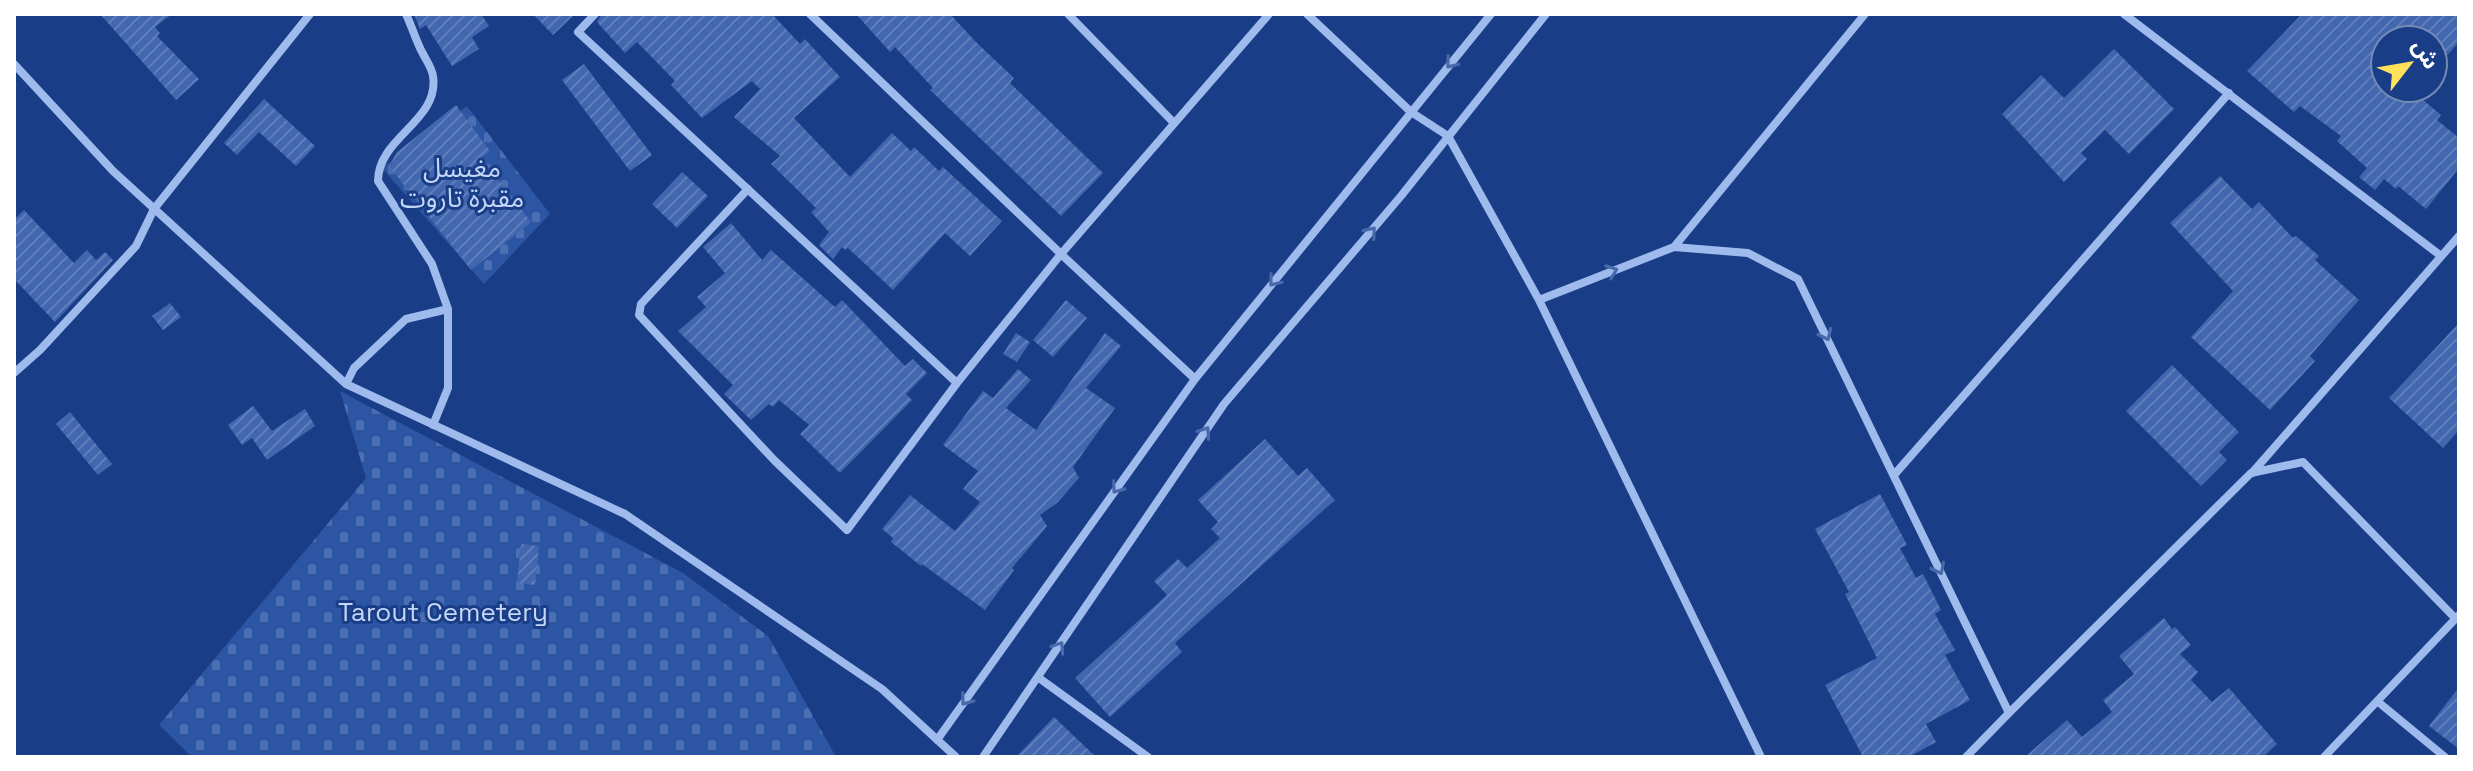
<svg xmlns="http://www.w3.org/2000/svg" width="2473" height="771" viewBox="0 0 2473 771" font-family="'Space Grotesk','Noto Sans Arabic',sans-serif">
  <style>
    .cemetery { fill: url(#cemetery-stones) }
    .building { fill: url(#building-hatch) }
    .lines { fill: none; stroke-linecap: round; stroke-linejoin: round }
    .minor { stroke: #9fbaec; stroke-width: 8 }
    .oneway { stroke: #4869aa }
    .labels { text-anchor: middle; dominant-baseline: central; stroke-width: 6; stroke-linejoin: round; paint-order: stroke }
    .park-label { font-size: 26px; fill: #c5d7f9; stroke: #193d86 }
  </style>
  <defs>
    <pattern id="cemetery-stones" width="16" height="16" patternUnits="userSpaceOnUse" patternTransform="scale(2)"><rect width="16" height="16" fill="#2c55a4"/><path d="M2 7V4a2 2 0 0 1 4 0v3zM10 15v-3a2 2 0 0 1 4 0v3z" fill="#4c6eb2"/></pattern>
    <pattern id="building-hatch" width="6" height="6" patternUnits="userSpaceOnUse" patternTransform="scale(2)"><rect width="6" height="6" fill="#4267af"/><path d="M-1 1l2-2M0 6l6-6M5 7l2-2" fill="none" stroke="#5e7ebb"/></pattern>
  </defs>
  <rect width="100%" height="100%" fill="#193d86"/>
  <path class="cemetery" d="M467,106L550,214L484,284L382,168Z
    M340,391L683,573L768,636L836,757H192L159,725L366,478Z"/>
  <path class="building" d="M100,14H172L155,27L160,33L157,36L199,79L176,100Z
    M414,14H481L489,26L472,37L479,49L452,66L426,25L420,29Z
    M533,14H575L553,35Z
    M602,14H772L800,44L805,39L840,77L794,118L850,177L892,133L911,151L914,147L939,171L943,167L1002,221L970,256L945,233L893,290L848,248L845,250L842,247L833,259L819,245L829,232L811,212L816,208L771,164L780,156L734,117L760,89L752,81L702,118L671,85L675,81L637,42L625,53L597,22Z
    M856,14H950L977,43L1014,78L1010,83L1103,173L1061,216L930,90L933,88L895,47L890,52Z
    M2302,14H2459V42L2433,71V40H2385V88H2409L2441,115L2437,120L2459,138V168L2426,209L2398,186L2396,189L2384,179L2375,190L2359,177L2367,168L2337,141L2341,136L2300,106L2294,112L2247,71Z
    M2114,49L2174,109L2129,154L2105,130L2081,153L2087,159L2064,182L2002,114L2041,75L2064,98Z
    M584,64L652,155L630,171L562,80Z
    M264,99L315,146L296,166L259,132L237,155L224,143Z
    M456,105L490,151L481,158L531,222L471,270L389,166L397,152Z
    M682,172L708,196L677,228L652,204Z
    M2220,176L2252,209L2259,202L2293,238L2296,236L2319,256L2315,260L2359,300L2310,356L2315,361L2270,410L2191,337L2233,291L2170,223Z
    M24,210L74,263L87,250L96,260L105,252L113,260L55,322L14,279V220Z
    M731,223L762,260L771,250L835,307L842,300L905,366L913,359L927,373L906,394L912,400L840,473L800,434L809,425L779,400L773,407L769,404L751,420L724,394L733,385L678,331L706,307L697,297L725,273L703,247Z
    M1066,300L1087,318L1053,357L1033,340Z
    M170,303L181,317L163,330L152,316Z
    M2459,323V430L2443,448L2389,398Z
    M1016,333L1030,342L1017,362L1003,354Z
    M1105,333L1121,346L1086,388L1115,408L1073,467L1079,478L1057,503L1040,515L1047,526L1012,568L1014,570L985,610L922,564L921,566L891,542L893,538L882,529L910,495L955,531L980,502L963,489L978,471L943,445L983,391L993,398L1018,369L1031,380L1006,408L1036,430Z
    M2172,365L2239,432L2219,452L2227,460L2201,486L2126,411Z
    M253,406L272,431L305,409L315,426L267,460L252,438L242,445L228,425Z
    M70,412L112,464L98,475L56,424Z
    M1265,439L1298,476L1307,468L1335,500L1175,643L1182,652L1110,717L1075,678L1167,595L1154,581L1178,559L1187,568L1220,538L1211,529L1218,522L1198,500Z
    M1880,494L1907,545L1900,548L1916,578L1923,574L1941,610L1935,614L1955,650L1945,655L1970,700L1926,724L1936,742L1909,757H1863L1825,685L1877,658L1845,594L1849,592L1815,529Z
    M521,544L539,546L535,585L517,583Z
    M2164,618L2172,629L2175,627L2191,645L2180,654L2198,672L2191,680L2212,702L2229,688L2277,744L2263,757H2025L2067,720L2082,737L2112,712L2103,700L2134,674L2119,656Z
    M2459,687V749L2429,726Z
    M1054,717L1096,757H1016Z"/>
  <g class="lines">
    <path class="minor" d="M406,14C411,25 415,37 420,48C424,57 432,67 433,76C440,121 378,137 378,181L432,264L448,309V388L433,425
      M595,14L578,32L957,383
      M1068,14L1174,123
      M1307,14L1411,112L1448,136L1539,300L1761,757
      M2124,14L2441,256
      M14,64L113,171L346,384L625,514L882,689L956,757
      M748,189L641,304L639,315L774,460L847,530L957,383L1061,254L810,14
      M1674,247L1865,14
      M1539,300L1674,247L1748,253L1798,279L2009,713L1966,757
      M14,373L40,350L136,246L154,209L310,14
      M1195,379L1061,254L1269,14
      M346,384L354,368L406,319L448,309
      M2252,473L2459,236
      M1894,475L2229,93
      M1039,678L1148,757
      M2377,701L2445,757
      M2009,713L2251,473L2303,462L2456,619
      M937,740L1195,379L1491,14
      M983,757L1224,404L1401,196L1546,14
      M2324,757L2459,615"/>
  </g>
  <defs><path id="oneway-chevron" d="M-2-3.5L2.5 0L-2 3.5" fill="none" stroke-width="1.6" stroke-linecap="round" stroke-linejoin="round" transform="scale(2)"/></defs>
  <g class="oneway">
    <use href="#oneway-chevron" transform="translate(1451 63) rotate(129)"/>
    <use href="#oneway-chevron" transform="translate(1371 232) rotate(-50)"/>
    <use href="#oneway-chevron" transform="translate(1612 271) rotate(-21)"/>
    <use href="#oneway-chevron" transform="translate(1274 281) rotate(129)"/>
    <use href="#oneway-chevron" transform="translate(1826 335) rotate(64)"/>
    <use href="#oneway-chevron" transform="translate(1205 432) rotate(-56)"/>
    <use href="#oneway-chevron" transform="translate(1117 488) rotate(126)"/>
    <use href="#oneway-chevron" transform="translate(1939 569) rotate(64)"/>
    <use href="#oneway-chevron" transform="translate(1059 647) rotate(-57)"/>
    <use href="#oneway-chevron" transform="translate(966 700) rotate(126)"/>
  </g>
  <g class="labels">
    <g class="park-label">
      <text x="462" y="168">مغيسل<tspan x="462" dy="30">مقبرة تاروت</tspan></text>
      <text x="443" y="612">Tarout Cemetery</text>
    </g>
  </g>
  <rect width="2473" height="771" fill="none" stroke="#ffffff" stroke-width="32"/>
  <g transform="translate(2409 64) rotate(59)"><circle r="38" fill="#193d86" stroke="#758bb6" stroke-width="2"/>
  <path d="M0-6L14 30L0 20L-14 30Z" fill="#ffe15b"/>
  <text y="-12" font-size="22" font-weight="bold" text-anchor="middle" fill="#ffffff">ش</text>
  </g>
</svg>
